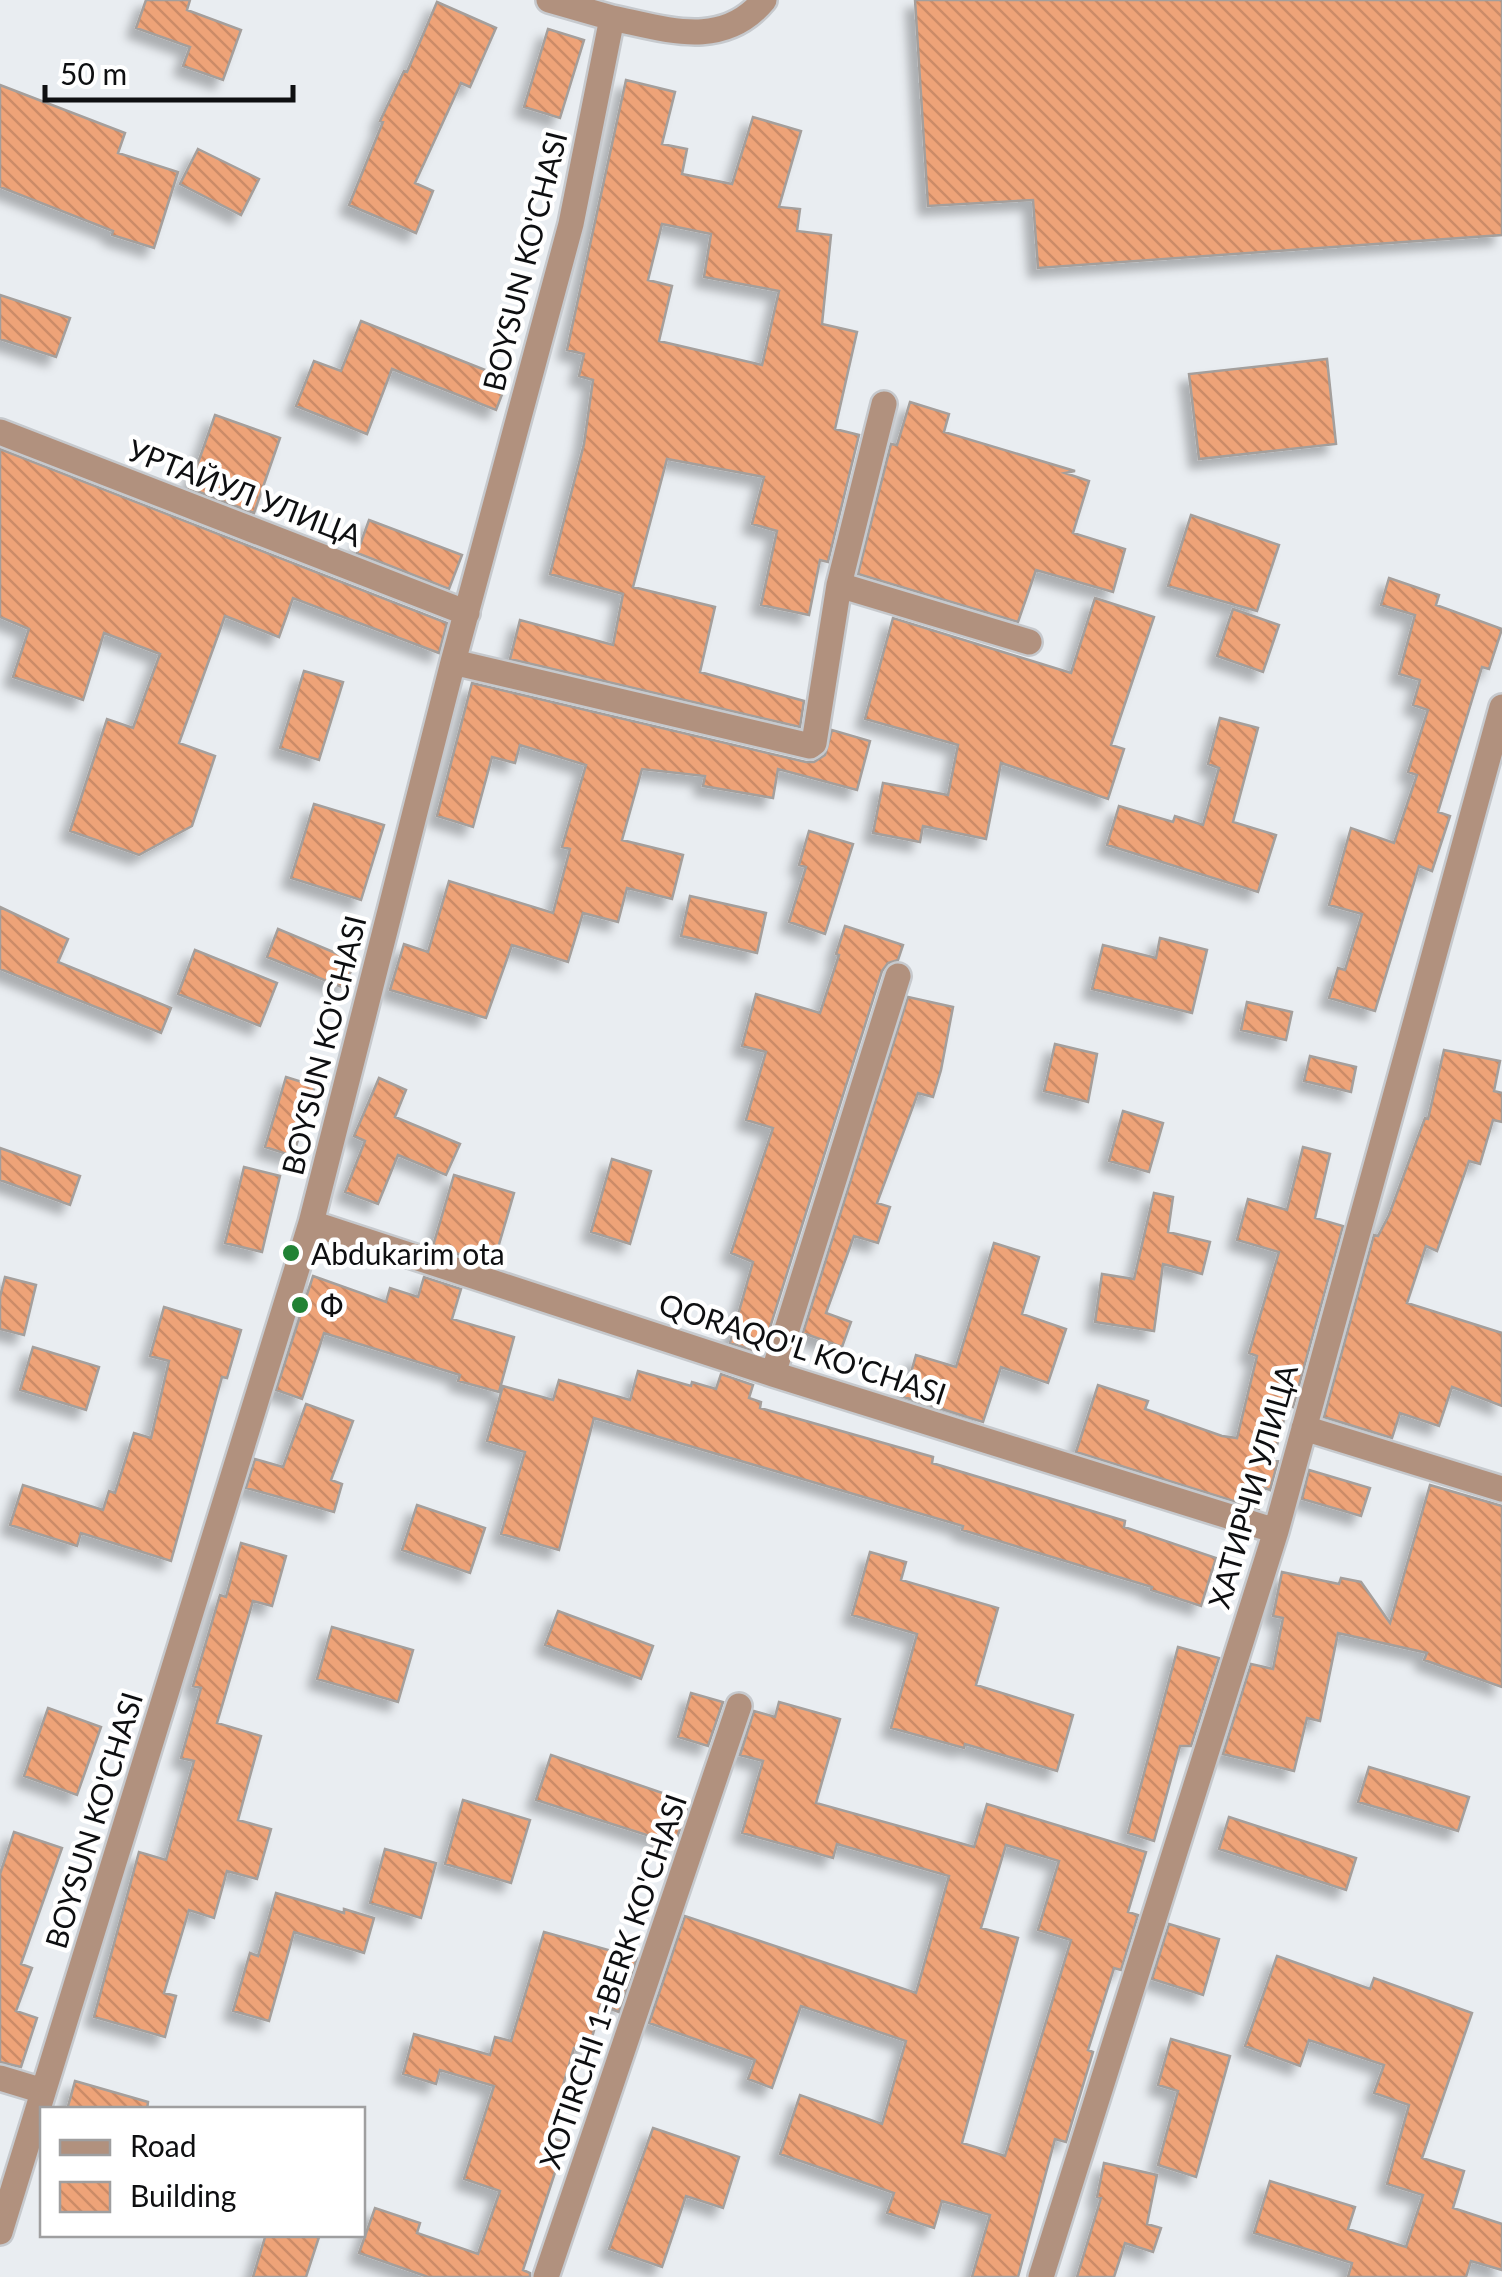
<svg xmlns="http://www.w3.org/2000/svg" width="1502" height="2277" viewBox="0 0 1502 2277" font-family="Lato,sans-serif">
  <style>
    .building { fill: url(#building-back-hatch); stroke: #a49f9c; stroke-width: 2.5; fill-rule: evenodd; filter: url(#shadow) }
    .lines { fill: none; stroke-linecap: round; stroke-linejoin: round }
    .minor-casing { stroke: #c6c9cd; stroke-width: 30 }
    .minor { stroke: #b1917e; stroke-width: 25 }
    .poi-dot { fill: #218234; stroke: #fff; stroke-width: 4 }
    .labels { text-anchor: middle; dominant-baseline: central; stroke-width: 9; stroke-linejoin: round; paint-order: stroke }
    .street-label { font-size: 30px; fill: #0e0f11; stroke: #fff }
    .poi-label { font-size: 30px; fill: #0e0f11; stroke: #fff; text-anchor: start }
  </style>
  <defs>
    <pattern id="building-back-hatch" width="6" height="6" patternUnits="userSpaceOnUse" patternTransform="scale(2.5)"><rect width="6" height="6" fill="#eea378"/><path d="M-1 5l2 2M0 0l6 6M5-1l2 2" fill="none" stroke="#cb8b67"/></pattern>
    <filter id="shadow"><feDropShadow dx="-9" dy="9" stdDeviation="5" flood-color="#0004"/></filter>
  </defs>
  <rect width="100%" height="100%" fill="#e9edf1"/>
  <path class="building" d="M146,0H190L187,10L241,30L223,80L183,66L190,47L136,28Z
    M915,0H1502V235L1038,268L1033,200L928,206Z
    M437,2L496,28L470,87L461,83L415,183L433,191L416,233L349,205L383,122L380,121L404,71L407,72Z
    M548,29L584,40L560,118L524,107Z
    M626,80L675,92L662,144L687,149L682,174L732,184L753,117L801,131L779,207L800,209L797,231L831,235L822,324L857,332L835,429L859,435L828,562L820,560L809,615L761,605L777,531L752,524L764,477L667,459L633,587L715,607L700,672L804,701L800,727L510,659L520,620L613,645L623,594L550,574L584,444L593,380L579,376L584,354L567,350ZM662,224L711,234L704,277L779,291L762,365L659,341L672,286L648,280Z
    M0,85L125,133L118,153L178,172L154,248L112,235L113,231L0,187Z
    M198,149L259,179L241,215L180,184Z
    M0,295L70,318L56,357L0,339Z
    M361,321L508,379L496,410L392,369L367,434L296,406L314,361L341,371Z
    M1327,359L1336,444L1199,459L1189,374Z
    M910,402L949,414L944,432L1075,471L1065,473L1089,481L1073,533L1125,549L1113,592L1036,570L1018,622L858,574L891,444L897,445Z
    M215,415L280,438L254,513L189,488Z
    M0,449L447,623L439,653L293,598L279,637L225,616L179,743L215,756L192,826L139,855L70,831L107,719L133,728L160,654L104,633L83,700L13,677L29,629L0,617Z
    M1191,515L1279,545L1257,611L1168,586Z
    M369,520L462,555L449,589L357,553Z
    M1389,578L1439,595L1436,605L1502,629L1489,669L1482,667L1438,812L1450,816L1432,871L1419,866L1375,1011L1329,998L1338,968L1345,970L1362,914L1329,905L1351,828L1394,843L1417,775L1408,772L1428,710L1413,705L1420,680L1399,674L1415,615L1381,605Z
    M1095,598L1154,617L1111,745L1124,749L1108,799L1001,763L986,839L923,826L920,842L873,833L883,783L948,795L958,745L865,719L893,618L1071,673Z
    M1233,609L1279,625L1263,672L1217,656Z
    M304,671L343,682L319,760L280,748Z
    M472,683L806,762H814L825,755L832,730L870,741L857,790L778,769L773,798L703,786L705,776L642,769L622,840L683,855L672,899L627,888L618,922L583,913L568,962L512,945L486,1018L390,990L404,944L428,952L449,881L553,913L570,849L562,847L586,765L520,745L515,763L492,757L473,827L437,816Z
    M1220,718L1258,728L1233,822L1276,835L1258,892L1107,845L1119,806L1173,822L1175,816L1203,825L1219,768L1208,764Z
    M314,804L384,825L361,900L291,878Z
    M809,831L853,844L825,934L789,922L806,867L799,865Z
    M690,896L766,913L757,953L681,936Z
    M0,907L68,939L58,962L171,1008L161,1033L0,969Z
    M845,926L903,945L898,960L888,963L882,971L762,1353L730,1343L753,1262L731,1253L773,1128L746,1120L766,1052L742,1046L756,994L820,1013L839,955L836,954Z
    M278,929L355,961L344,988L267,957Z
    M1160,938L1207,950L1192,1013L1092,989L1103,945L1156,958Z
    M195,950L277,983L260,1026L178,994Z
    M908,997L953,1007L941,1070L933,1097L918,1093L877,1203L890,1207L878,1243L854,1236L826,1313L851,1322L842,1347L803,1333Z
    M1247,1002L1292,1012L1286,1040L1241,1030Z
    M1055,1044L1097,1054L1088,1102L1044,1091Z
    M1444,1050L1500,1061L1494,1091L1502,1093V1122L1493,1120L1480,1164L1469,1161L1437,1251L1426,1246L1407,1303L1502,1333V1406L1452,1387L1439,1426L1400,1413L1392,1438L1324,1417L1374,1235L1378,1236L1389,1215L1425,1118L1428,1119Z
    M1310,1056L1356,1067L1351,1092L1304,1081Z
    M286,1077L315,1086L293,1156L265,1147Z
    M379,1078L406,1090L395,1117L460,1144L446,1175L398,1155L378,1204L345,1192L365,1141L354,1136Z
    M1123,1111L1163,1123L1149,1172L1109,1161Z
    M1303,1147L1330,1154L1315,1218L1343,1226L1293,1407L1288,1405L1273,1460L1278,1461L1270,1490L1265,1488L1259,1509L1076,1452L1098,1385L1148,1401L1145,1409L1222,1436L1237,1438L1257,1356L1249,1353L1279,1252L1237,1240L1248,1199L1287,1210Z
    M0,1148L80,1176L70,1205L0,1180Z
    M612,1159L651,1171L630,1244L591,1232Z
    M244,1167L280,1176L262,1252L225,1243Z
    M454,1175L514,1193L493,1265L433,1246Z
    M1154,1193L1173,1197L1168,1232L1210,1242L1202,1274L1163,1264L1154,1331L1095,1322L1102,1274L1134,1279Z
    M994,1243L1039,1257L1022,1314L1066,1329L1048,1383L1001,1367L983,1422L904,1397L916,1355L956,1367Z
    M313,1276L386,1302L390,1288L418,1297L424,1277L461,1289L452,1319L514,1337L499,1392L458,1381L460,1375L324,1333L302,1399L276,1390Z
    M5,1277L36,1285L24,1335L0,1329V1297Z
    M164,1307L241,1330L227,1378L222,1377L171,1561L81,1533L77,1546L10,1525L23,1485L103,1510L109,1491L115,1493L134,1433L151,1438L169,1361L150,1356Z
    M33,1347L99,1367L86,1410L20,1390Z
    M638,1371L691,1386L692,1382L716,1389L721,1374L753,1385L749,1398L761,1402L760,1408L933,1457L932,1463L1125,1521L1124,1527L1216,1558L1201,1606L1151,1590L1152,1587L962,1530L963,1526L594,1418L559,1550L501,1534L525,1452L487,1441L503,1386L553,1400L559,1380L630,1400Z
    M306,1404L353,1421L331,1480L342,1484L334,1512L246,1488L255,1459L283,1467Z
    M1309,1470L1370,1488L1361,1516L1302,1499Z
    M1430,1485L1502,1506V1687L1424,1660L1427,1653L1338,1633L1320,1721L1307,1718L1294,1771L1223,1754L1251,1664L1273,1669L1283,1618L1273,1616L1282,1572L1339,1584L1341,1578L1361,1582L1390,1623Z
    M417,1505L485,1528L470,1573L402,1550Z
    M241,1543L286,1556L272,1606L253,1601L217,1723L261,1736L238,1820L271,1829L257,1879L227,1871L214,1918L189,1910L164,1993L176,1996L165,2037L94,2017L139,1852L166,1860L194,1761L181,1758L201,1688L193,1686L220,1595L226,1597Z
    M870,1552L906,1562L901,1580L998,1608L976,1685L1073,1715L1057,1771L965,1744L964,1748L891,1728L917,1634L852,1615Z
    M558,1611L653,1646L641,1679L545,1645Z
    M332,1627L413,1650L398,1702L317,1679Z
    M1178,1647L1219,1658L1191,1746H1180L1154,1841L1128,1833Z
    M691,1693L723,1702L708,1746L678,1737Z
    M779,1702L840,1719L816,1803L974,1847L987,1804L1146,1852L1128,1912L1138,1915L1121,1970L1114,1968L1088,2050L1093,2052L1066,2142L1055,2139L1018,2277H972L990,2215L942,2201L934,2228L887,2213L894,2193L780,2154L800,2095L882,2124L906,2041L801,2006L772,2088L748,2079L755,2060L649,2023L685,1916L916,1993L949,1876L837,1844L833,1858L742,1833L763,1761L740,1755L754,1711L775,1717ZM1006,1845L1059,1861L1038,1930L1071,1940L1005,2156L962,2143L1018,1938L981,1928Z
    M48,1708L101,1727L77,1795L24,1776Z
    M551,1755L689,1802L675,1844L536,1800Z
    M1369,1767L1469,1797L1458,1831L1358,1802Z
    M463,1800L530,1820L511,1883L445,1864Z
    M1229,1817L1356,1858L1346,1890L1219,1849Z
    M14,1832L62,1848L21,1964L32,1968L16,2011L37,2018L21,2067L0,2062V1874Z
    M385,1849L436,1863L421,1918L370,1903Z
    M276,1893L344,1913V1909L374,1918L364,1953L294,1932L269,2021L233,2011L250,1953L258,1956Z
    M1169,1924L1219,1939L1203,1995L1152,1979Z
    M544,1932L637,1958L619,2012L601,2005L588,2052L574,2048L548,2137L565,2142L523,2270L530,2273V2277H428L359,2253L375,2208L420,2223L417,2233L478,2254L500,2191L464,2179L494,2086L440,2070L436,2084L403,2074L414,2034L490,2055L495,2037L511,2041Z
    M1277,1956L1370,1989L1374,1978L1472,2013L1422,2158L1464,2171L1453,2208L1502,2224V2270L1471,2261L1466,2277H1348L1352,2263L1254,2233L1270,2181L1355,2207L1348,2229L1406,2247L1423,2195L1387,2184L1409,2105L1374,2093L1384,2065L1309,2040L1300,2066L1245,2046Z
    M1171,2039L1230,2056L1196,2177L1158,2165L1178,2091L1158,2085Z
    M75,2081L148,2102L147,2110H67Z
    M653,2128L739,2157L723,2208L686,2196L662,2267L609,2249Z
    M1104,2163L1157,2175L1147,2224L1161,2228L1153,2252L1125,2243L1114,2277H1077L1101,2198L1097,2197Z
    M266,2234H320L306,2277H253Z"/>
  <g class="lines">
    <g class="minor-casing">
      <path id="minor" d="M549,0L612,18
        M0,432L467,613
        M839,585L1029,642
        M453,662L810,746L814,743L839,585L884,404
        M311,1223L773,1374L1276,1531
        M773,1374L898,976
        M1304,1428L1502,1489
        M0,2078L43,2091
        M0,2232L311,1223L453,662L571,224L612,18C666,29 723,50 764,0
        M546,2277L739,1706
        M1041,2277L1276,1531L1502,707"/>
    </g>
    <use href="#minor" class="minor"/>
  </g>
  <g class="poi-dot">
    <circle cx="291" cy="1253" r="10"/>
    <circle cx="300" cy="1305" r="10"/>
  </g>
  <g class="labels">
    <g class="street-label">
      <text transform="translate(524 261) rotate(-76)">BOYSUN KO'CHASI</text>
      <text transform="translate(245 492) rotate(21)">УРТАЙУЛ УЛИЦА</text>
      <text transform="translate(323 1045) rotate(-76)">BOYSUN KO'CHASI</text>
      <text transform="translate(803 1348) rotate(18)">QORAQO'L KO'CHASI</text>
      <text transform="translate(1252 1486) rotate(-74)">ХАТИРЧИ УЛИЦА</text>
      <text transform="translate(93 1820) rotate(-73)">BOYSUN KO'CHASI</text>
      <text transform="translate(612 1981) rotate(-71)">XOTIRCHI 1-BERK KO'CHASI</text>
    </g>
    <g class="poi-label">
      <text x="311" y="1253">Abdukarim ota</text>
      <text x="320" y="1305">Ф</text>
    </g>
  </g>
  <rect x="40" y="2107" width="325" height="130" fill="#ffffff" stroke="#9f9fa0" stroke-width="2.5"/>
  <rect x="60" y="2140" width="50" height="15" fill="#b1917e" stroke="#9f9fa0" stroke-width="2.5"/>
  <text x="130" y="2157" font-size="30" fill="#0e0f11">Road</text>
  <rect x="60" y="2182" width="50" height="30" fill="url(#building-back-hatch)" stroke="#9f9fa0" stroke-width="2.5"/>
  <text x="130" y="2207" font-size="30" fill="#0e0f11">Building</text>
  <path d="M45 85v15h248v-15" fill="none" stroke="#0e0f11" stroke-width="5"/>
  <text x="60" y="85" font-size="30" fill="#0e0f11" stroke="#ffffff" stroke-width="8" paint-order="stroke">50 m</text>
</svg>
